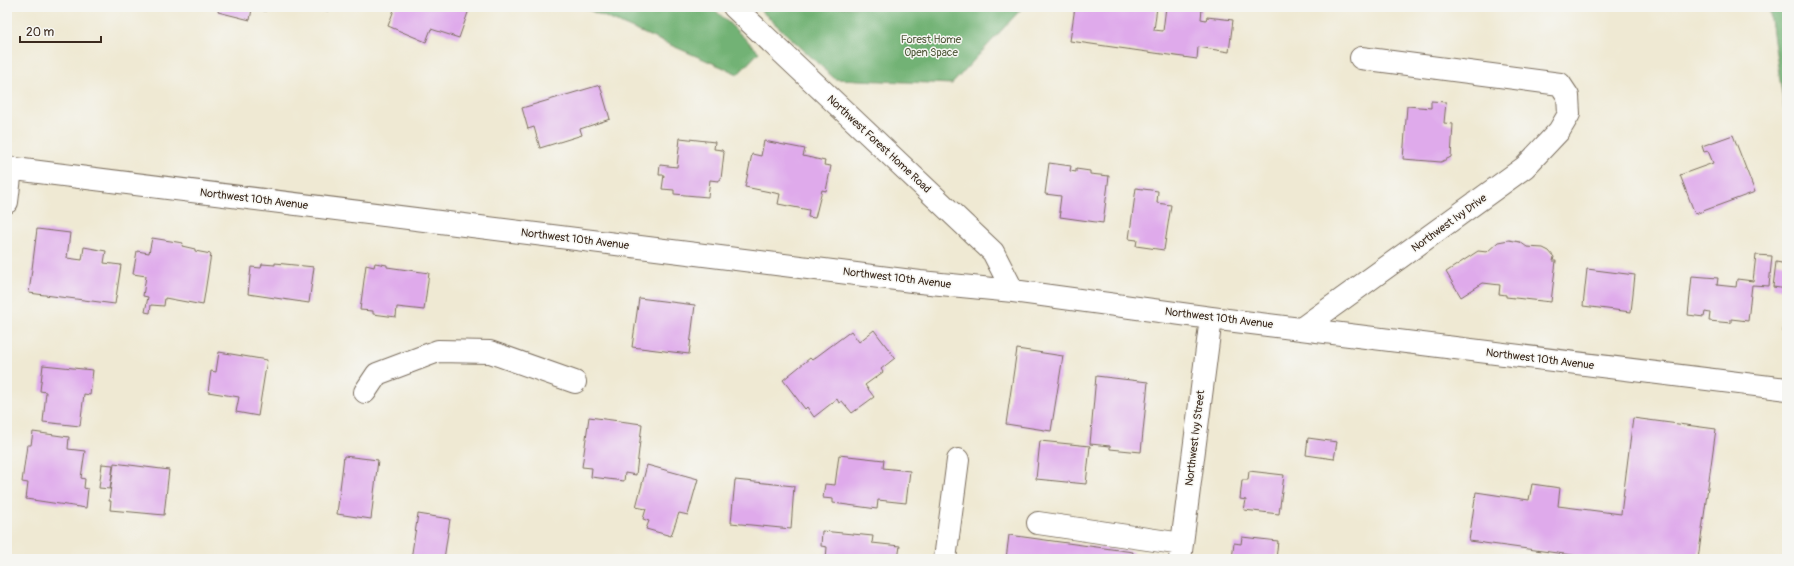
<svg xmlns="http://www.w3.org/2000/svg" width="1794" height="566" viewBox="0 0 1794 566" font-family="Pangolin,sans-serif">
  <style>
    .forest { fill: #72b274; stroke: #566e49 }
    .building { fill: #dfaaeb }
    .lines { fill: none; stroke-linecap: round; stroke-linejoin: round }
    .minor-casing { stroke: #7a6d5d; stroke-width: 24 }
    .minor { stroke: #fff; stroke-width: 22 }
    .labels { text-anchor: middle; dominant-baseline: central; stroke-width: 3; stroke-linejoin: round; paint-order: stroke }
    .park-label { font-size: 11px; fill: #545c3e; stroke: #f6f6f2 }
    .street-label { font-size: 11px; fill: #3b2a1e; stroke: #f6f6f2 }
  </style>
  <rect width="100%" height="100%" fill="#f6f6f2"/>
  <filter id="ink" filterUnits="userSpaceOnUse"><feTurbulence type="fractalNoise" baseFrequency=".025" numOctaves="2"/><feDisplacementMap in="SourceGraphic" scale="8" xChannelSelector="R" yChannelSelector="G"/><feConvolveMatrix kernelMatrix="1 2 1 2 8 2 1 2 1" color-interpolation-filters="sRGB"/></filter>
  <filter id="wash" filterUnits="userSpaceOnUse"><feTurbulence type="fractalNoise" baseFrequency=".012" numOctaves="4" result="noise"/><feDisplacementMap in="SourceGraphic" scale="16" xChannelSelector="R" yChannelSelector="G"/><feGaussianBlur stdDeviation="0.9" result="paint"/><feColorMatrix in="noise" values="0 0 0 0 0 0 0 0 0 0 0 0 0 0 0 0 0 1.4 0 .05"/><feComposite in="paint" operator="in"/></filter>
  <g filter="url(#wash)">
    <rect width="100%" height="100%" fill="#efe9d3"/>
    <path class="forest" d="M582,7H712L759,52L738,74Z
      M757,7H1023L952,84L835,79Z
      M1769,7H1787V127Z"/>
    <g id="blocks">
      <path class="building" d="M219,7H266V11L252,9L250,20L218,12Z
        M308,7H329L328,11Z
        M395,7H470L459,38L431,29L426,42L388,26Z
        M1075,7H1157L1154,30L1163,31L1166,7H1192L1202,9L1201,19L1206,20L1207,17L1233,20L1229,52L1198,47L1197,59L1070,41Z
        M600,85L610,119L580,129L582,135L540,148L534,127L528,129L522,108Z
        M1431,101L1446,102L1444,123L1453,124L1451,157L1441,162L1403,159L1407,106L1431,108Z
        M1733,135L1755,192L1695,214L1680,175L1713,163L1708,151L1704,152L1702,146Z
        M680,138L715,142L714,149L722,150L724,153L721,179L718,181L710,180L708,197L674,194V190L662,189L664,175H659L660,165L677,167Z
        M764,141L805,149L803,156L825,161L824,165L831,166L826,191L822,190L815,218L808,217L809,210L778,204L780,194L745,187L752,154L761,156Z
        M1049,163L1071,166L1070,171L1076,172V169L1090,171V174L1109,176L1103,223L1060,217L1061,212H1059L1061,196L1045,194Z
        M1136,188L1158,191L1157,203L1171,205L1164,250L1136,246L1137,240L1129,239Z
        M37,229L70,233L67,258L82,260L84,247L106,251L104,263L121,265L115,304L29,293Z
        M152,238L183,243L182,246L195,249V251L211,254L203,305L165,298L164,306L151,305L150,313L145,312L148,297L143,296L146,276L133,274L137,251L149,253Z
        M1509,240L1520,242L1527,247L1543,248L1549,251L1554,257L1553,261H1556L1551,302L1506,297V295L1499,294L1500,285L1483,283L1461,297L1446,272L1478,251L1487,252L1498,242Z
        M1756,255L1772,256L1769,286L1752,285L1748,321L1731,319V323L1709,321L1710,313L1705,312L1704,317L1688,315L1692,276L1718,278L1717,285L1736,287L1737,279L1753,281Z
        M1776,262L1787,264V289L1773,287Z
        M275,263L314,267L309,303L248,294L251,267L261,268L262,264L275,265Z
        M375,263L387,265V267L429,273L424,310L397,307L396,317L373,314V311L360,310L366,265L374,267Z
        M1587,269L1635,275L1631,312L1583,306Z
        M639,298L695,305L689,354L632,347Z
        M1786,305H1787V333L1783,332Z
        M874,330L895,358L881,369L883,372L865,385L874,397L852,413L842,401L839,403L837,399L814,417L807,407L805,409L783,380L810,358L812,360L851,331L859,342Z
        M1017,349L1063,356L1051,431L1006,424Z
        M219,352L267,360L258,416L236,412L239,397L208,392L211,371L216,372Z
        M43,365L93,370L90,395L84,394L80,426L43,422L46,392L40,391Z
        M1096,376L1148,382L1141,452L1110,449V446L1090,444Z
        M589,417L642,424L636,475L625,473L624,481L591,477L592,468L582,467Z
        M1633,418L1716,429L1698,559H1601L1469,541L1476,492L1529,500L1532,484L1560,488L1558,506L1621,514Z
        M33,432L69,437L68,449L85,451L81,478L85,479L84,488L88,489L86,508L26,499L28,483L22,482L27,445H31Z
        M1308,438L1337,442L1334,459L1306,455Z
        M1040,441L1090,446L1086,484L1036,479Z
        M839,455L884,460L883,468L910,471L906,503L878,500L877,509L833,503V499L823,498L825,484L835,485Z
        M344,456L378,460L371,519L337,514Z
        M114,463L169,470L164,515L110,510L111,501H109Z
        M102,464L113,465L110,489L99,488Z
        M647,465L698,479L688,515L679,513L671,536L646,529L649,521L643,519L646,509L636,507Z
        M1249,471L1284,475L1279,514L1244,510L1246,500L1240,499L1242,480H1248Z
        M735,480L794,486L791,529L731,523Z
        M418,514L450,519L444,559H411Z
        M822,531L873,536L872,543L900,546L898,559H826L827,547L821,546Z
        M1009,535L1133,552L1132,559H1006Z
        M1242,537L1278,541L1276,559H1232L1234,543L1241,544Z"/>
    </g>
  </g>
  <g filter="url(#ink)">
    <use href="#blocks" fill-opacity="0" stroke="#7a6d5d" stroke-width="1"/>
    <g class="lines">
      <g class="minor-casing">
        <path id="minor" d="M734,7L993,252L1013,291
          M7,168L920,282L1013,291L1211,318L1787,389
          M7,202L11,169
          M1301,329L1525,167L1559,131L1569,114L1568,96L1560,84L1361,58
          M365,392L377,374L438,351L490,352L575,382
          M1038,523L1182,544
          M945,559L958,460
          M1180,559L1211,318"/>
      </g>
      <use href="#minor" class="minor"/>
    </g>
  </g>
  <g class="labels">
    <g class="park-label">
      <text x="931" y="39">Forest Home<tspan x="931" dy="13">Open Space</tspan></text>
    </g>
    <g class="street-label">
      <text transform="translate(879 144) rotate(43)">Northwest Forest Home Road</text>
      <text transform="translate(254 199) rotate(7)">Northwest 10th Avenue</text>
      <text transform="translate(1449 223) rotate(-36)">Northwest Ivy Drive</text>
      <text transform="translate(575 239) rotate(7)">Northwest 10th Avenue</text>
      <text transform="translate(897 278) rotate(7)">Northwest 10th Avenue</text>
      <text transform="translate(1219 318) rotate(7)">Northwest 10th Avenue</text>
      <text transform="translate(1540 359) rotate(7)">Northwest 10th Avenue</text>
      <text transform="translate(1195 438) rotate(-83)">Northwest Ivy Street</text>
    </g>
  </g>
  <rect width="1794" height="566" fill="none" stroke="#f6f6f2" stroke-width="24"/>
  <path d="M20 36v6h81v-6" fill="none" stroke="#3b2a1e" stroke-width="2"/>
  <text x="26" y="36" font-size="12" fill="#3b2a1e" stroke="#f6f6f2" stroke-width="3" paint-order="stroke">20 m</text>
</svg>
